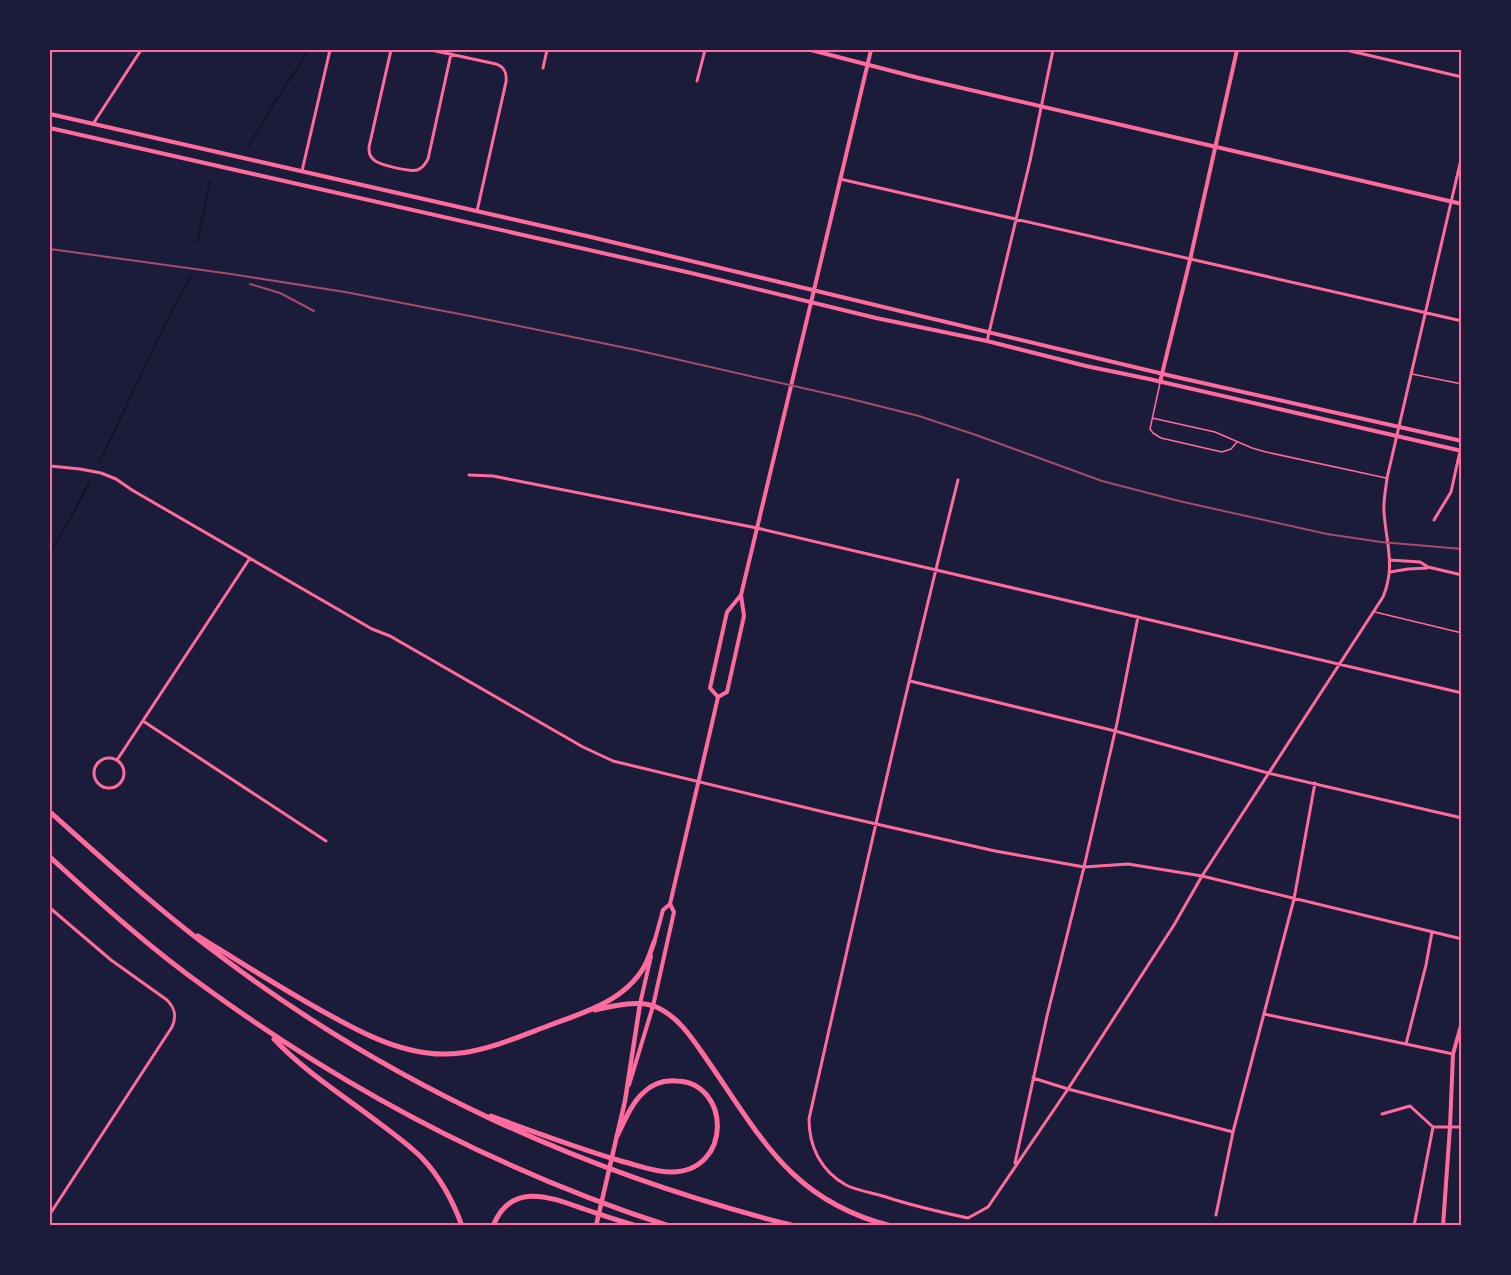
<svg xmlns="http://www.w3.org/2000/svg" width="1511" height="1275" viewBox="0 0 1511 1275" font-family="'Crimson Pro',serif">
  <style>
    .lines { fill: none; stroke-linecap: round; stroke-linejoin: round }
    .stream { stroke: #12122b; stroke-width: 2 }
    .service { stroke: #ff6b9d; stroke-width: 1.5 }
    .minor { stroke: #ff6b9d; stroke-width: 3 }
    .tertiary { stroke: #ff6b9d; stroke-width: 4 }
    .secondary { stroke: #ff6b9d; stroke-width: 4 }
    .trunk { stroke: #ff6b9d; stroke-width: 4.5 }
    .motorway { stroke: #ff6b9d; stroke-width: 5 }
    .rail { stroke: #a44b75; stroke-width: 2 }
    .neatline { fill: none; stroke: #ff6b9d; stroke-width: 2 }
  </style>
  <rect width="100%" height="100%" fill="#1b1b3a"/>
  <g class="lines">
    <path class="stream" d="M248,147L275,102L309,50
      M197,243L210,181
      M100,461L168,318L191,276
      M50,553L71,517L90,481"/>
    <path class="service" d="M1412,374L1462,384
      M1160,383L1150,429L1153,433L1161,438L1222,452L1231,449L1237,442
      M1152,418L1215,432L1252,448L1266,452L1386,478
      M1375,612L1462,633"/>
    <path class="minor" d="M391,50L369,147C369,152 369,156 374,160C379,165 410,172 417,170C423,168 425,164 428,159L451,54
      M431,50L496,64C505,67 507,73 506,82L477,211
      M1346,50L1462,77
      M543,68L547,50
      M697,81L705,50
      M93,124L141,50
      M302,171L330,50
      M840,179L1462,321
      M987,341L1030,161L1053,50
      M50,466L80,469L101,473L116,479L132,490L372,629L390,636L583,747L613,761L828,813L995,851L1084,867L1128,864L1202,876L1462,939
      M469,475L493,476L757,528L1462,693
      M958,480C905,692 857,906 809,1119C809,1147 821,1171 846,1185C858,1191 874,1193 886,1197C913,1206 940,1212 968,1218L988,1207L1068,1089L1174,925L1202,876L1383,597C1396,566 1386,543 1384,512C1383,501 1386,489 1387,478L1462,155
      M1434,520L1451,492L1460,451
      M1390,560L1420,562L1428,567L1462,575
      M1390,572L1408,569L1427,568
      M910,681L1115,731L1268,773L1462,818
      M143,721L326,841
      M94 773a15 15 0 1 1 30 0a15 15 0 1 1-30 0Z
      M117,760L250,558
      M50,908L111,960L167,1000C175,1008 177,1016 172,1027L50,1214
      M1264,1014L1453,1054
      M1406,1044L1426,965L1432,932
      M1033,1078L1068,1089L1233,1132
      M1382,1114L1410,1106L1433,1127
      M1015,1163L1047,1016L1084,867L1117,723L1138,617
      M1216,1215L1233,1132L1294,899L1315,783
      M1414,1226L1433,1127H1462"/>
    <path class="tertiary" d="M811,50L919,78L1462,204
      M814,290L871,50
      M1160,382L1190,260L1237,50
      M1443,1226L1450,1127L1453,1054L1462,1022"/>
    <path class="secondary" d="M50,114L591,237L1176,377L1462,441
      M50,128L691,273L876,318L987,341L1086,366L1149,379L1462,451
      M718,697L710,688L727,612L741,595
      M654,943L663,910L670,904
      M640,1004L651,956
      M629,1085L653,1006L674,912L670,904L713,719L718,697L727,692L744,616L741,595L814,290"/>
    <path class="trunk" d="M596,1226L625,1101L640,1004"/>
    <path class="motorway" d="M50,812C106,862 162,913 223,958C393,1086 589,1175 795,1226
      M50,857C100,903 151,949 206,988C348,1091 502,1172 669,1226
      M198,936C243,964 288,993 335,1018C359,1031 384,1044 411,1050C427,1054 445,1055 461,1053C492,1049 523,1035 553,1024C586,1012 625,1000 644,967C648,960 651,951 654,942
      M595,1010C613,1006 636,1000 654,1006C680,1016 695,1043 710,1064C763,1141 793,1201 891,1226
      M274,1039C305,1072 344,1096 379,1123C394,1134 409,1145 422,1158C440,1177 453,1201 462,1226
      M491,1116C534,1132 577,1148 621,1161C637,1165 654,1172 671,1172C733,1172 731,1082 676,1081C663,1080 652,1084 643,1093C631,1104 624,1122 617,1136
      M493,1226C511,1181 550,1197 584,1209C602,1215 619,1221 637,1226"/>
    <path class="rail" d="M50,249L231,274L345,292L475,317L636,350L851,399L919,416L976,435L1102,481L1179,501L1327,534L1381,542L1462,549
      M250,284L280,293L314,311"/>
  </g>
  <rect width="1511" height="1275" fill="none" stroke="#1b1b3a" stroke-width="102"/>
  <rect x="51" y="51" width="1409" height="1173" class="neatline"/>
</svg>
